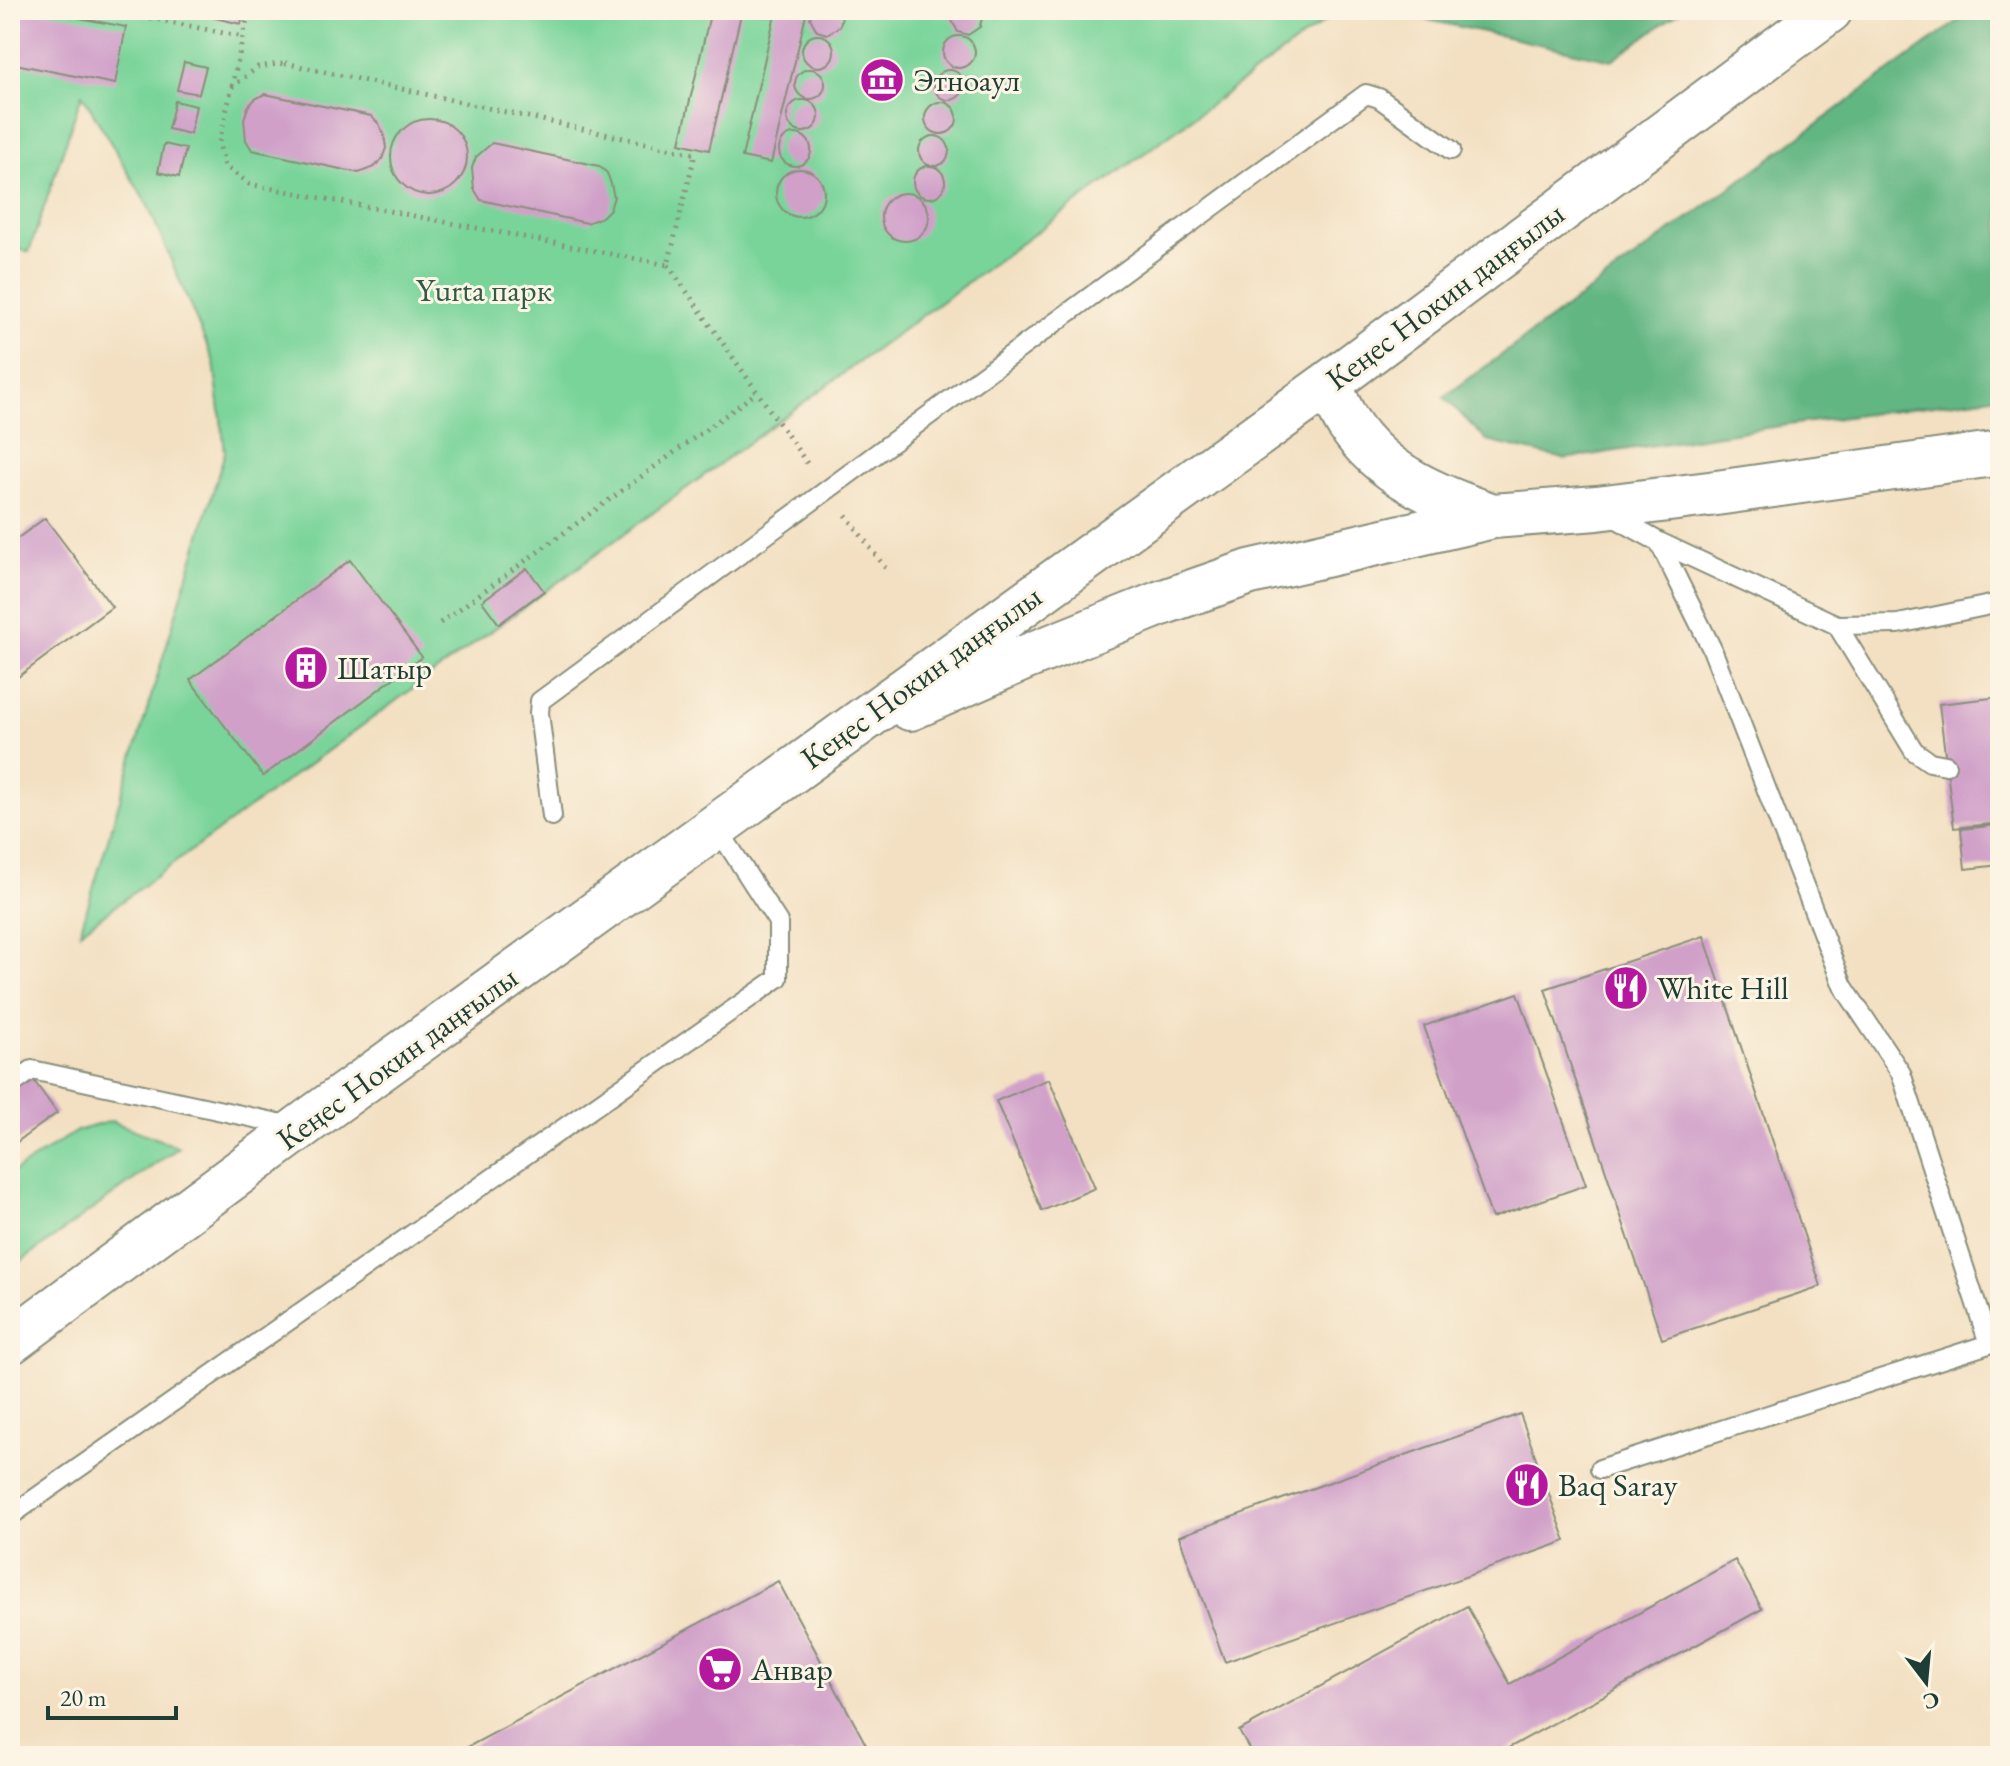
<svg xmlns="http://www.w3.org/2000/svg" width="2010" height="1766" viewBox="0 0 2010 1766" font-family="'EB Garamond',serif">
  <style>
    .green { fill: #79d49a; stroke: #4c8867; stroke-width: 2 }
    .forest { fill: #62b682; stroke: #407a5b; stroke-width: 2 }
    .building { fill: #d0a0c9 }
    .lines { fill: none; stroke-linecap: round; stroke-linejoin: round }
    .lane-casing { stroke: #898e7b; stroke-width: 22 }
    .highway-casing { stroke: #898e7b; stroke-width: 48 }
    .path { stroke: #898e7b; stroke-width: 5; stroke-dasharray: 2 6; stroke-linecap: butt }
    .lane { stroke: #fff; stroke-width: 18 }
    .highway { stroke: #fff; stroke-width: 44 }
    .labels { text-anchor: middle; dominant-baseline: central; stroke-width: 6; stroke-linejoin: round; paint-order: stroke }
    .poi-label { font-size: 32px; fill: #1f3d34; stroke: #fcf5e5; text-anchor: start }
    .park-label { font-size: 32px; fill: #315b48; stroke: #fcf5e5 }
    .street-label { font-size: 32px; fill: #1f3d34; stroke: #fcf5e5 }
  </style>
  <rect width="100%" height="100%" fill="#fcf5e5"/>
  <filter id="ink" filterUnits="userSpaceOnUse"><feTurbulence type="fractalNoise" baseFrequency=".0125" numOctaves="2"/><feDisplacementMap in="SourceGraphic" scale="16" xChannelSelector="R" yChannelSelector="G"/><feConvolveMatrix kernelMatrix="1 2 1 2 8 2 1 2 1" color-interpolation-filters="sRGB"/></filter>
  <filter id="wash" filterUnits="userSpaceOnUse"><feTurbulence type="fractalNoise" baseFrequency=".006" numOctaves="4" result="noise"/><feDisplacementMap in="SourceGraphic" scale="32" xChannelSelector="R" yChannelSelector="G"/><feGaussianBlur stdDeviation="1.8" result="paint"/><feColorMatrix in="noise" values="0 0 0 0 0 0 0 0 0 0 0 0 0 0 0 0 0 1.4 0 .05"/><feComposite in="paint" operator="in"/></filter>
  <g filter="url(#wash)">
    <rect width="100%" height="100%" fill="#f3e0c2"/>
    <path class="green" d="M10,10H1340L80,932L225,452L214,362L149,208L82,94L29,252L10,247Z
      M111,1121L179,1147L10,1269V1174L77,1131Z"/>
    <path class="forest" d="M1382,10H1682L1612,60Z
      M1973,10H2000V396L1766,428L1564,459L1487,441L1444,397Z"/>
    <g id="blocks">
      <path class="building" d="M10,10H38L126,27L115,84L10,63Z
        M181,10H244L241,24Z
        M711,10H742L709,150L680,143Z
        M776,10H807L771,163L742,157Z
        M813,10H839L842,16L840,26L827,34L817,31L810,18Z
        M954,10H979L982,17L980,27L968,35L958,32L951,19Z
        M802 51a16 16 0 1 1 32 0a16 16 0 1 1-32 0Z
        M943 52a16 16 0 1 1 32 0a16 16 0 1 1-32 0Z
        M184,62L206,67L199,94L177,90Z
        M795 84a15 15 0 1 1 30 0a15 15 0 1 1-30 0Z
        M934 85a15 15 0 1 1 30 0a15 15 0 1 1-30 0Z
        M265,94L371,116L379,124L384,134L386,148L382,159L374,167L359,173L252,150L246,140L244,119L248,107L255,99Z
        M787 116a16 16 0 1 1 32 0a16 16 0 1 1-32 0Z
        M175,101L196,106L190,134L168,129Z
        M925 118a16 16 0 1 1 32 0a16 16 0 1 1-32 0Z
        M391 157a38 38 0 1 1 76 0a38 38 0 1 1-76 0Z
        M779 150a16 16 0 1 1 32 0a16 16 0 1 1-32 0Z
        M919 151a15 15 0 1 1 30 0a15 15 0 1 1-30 0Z
        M492,143L599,166L607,173L611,184L614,197L610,209L602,217L587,223L481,200L474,189L472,168L476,157Z
        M164,144L186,149L179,177L158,172Z
        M913 182a16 16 0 1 1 32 0a16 16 0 1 1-32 0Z
        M776 193a24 24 0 1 1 48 0a24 24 0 1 1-48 0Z
        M881 217a24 24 0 1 1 48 0a24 24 0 1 1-48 0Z
        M45,518L112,607L10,683V544Z
        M350,560L422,657L263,776L190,680Z
        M527,568L544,591L499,624L482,601Z
        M2000,697V823L1954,828L1939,704Z
        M2000,825V865L1965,869L1961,829Z
        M1704,936L1821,1286L1662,1339L1545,989Z
        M1518,993L1586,1185L1492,1218L1424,1026Z
        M20,1061L57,1113L10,1147V1068Z
        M1049,1079L1095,1188L1042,1211L996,1101Z
        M1520,1414L1566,1541L1225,1662L1179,1536Z
        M1735,1560L1762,1609L1494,1756H1253L1239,1731L1467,1606L1510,1684Z
        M778,1581L872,1756H451Z"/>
    </g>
  </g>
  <g filter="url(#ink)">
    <use href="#blocks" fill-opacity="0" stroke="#898e7b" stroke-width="2"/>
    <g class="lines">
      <g class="lane-casing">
        <path id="lane" d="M1610,515L1659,542L1837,625L1898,624L2000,603
          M1837,625L1914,751L1930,762L1946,765
          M552,816L539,713L540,701L1366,94L1379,98L1451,150
          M10,1086L32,1070L292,1126
          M1600,1469L1989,1344L1901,1073L1843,986L1712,649L1659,542
          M10,1516L778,978V922L716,826"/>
      </g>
      <g class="highway-casing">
        <path id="highway" d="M1328,384C1335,396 1340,411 1348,423C1382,475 1437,497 1493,516
          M910,708L1024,658L1161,603L1250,572L1350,549L1493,516L1597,508L1709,494L2000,453
          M10,1342L310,1120L1328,384L1830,10"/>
      </g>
      <path class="path" d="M111,10L243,37
        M285,63L695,154L668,265L249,184L225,166L219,143L232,87L258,67Z
        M232,86L249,10
        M668,265L809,466
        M846,515L886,569
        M440,623L756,393"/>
      <use href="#lane" class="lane"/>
      <use href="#highway" class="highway"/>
    </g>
  </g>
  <defs>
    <g id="museum-disc" transform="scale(2.3)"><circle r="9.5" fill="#b5179e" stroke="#fcf5e5"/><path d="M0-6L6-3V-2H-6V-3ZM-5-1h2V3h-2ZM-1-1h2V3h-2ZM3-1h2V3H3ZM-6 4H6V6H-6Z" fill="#fff"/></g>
    <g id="building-disc" transform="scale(2.3)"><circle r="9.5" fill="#b5179e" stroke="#fcf5e5"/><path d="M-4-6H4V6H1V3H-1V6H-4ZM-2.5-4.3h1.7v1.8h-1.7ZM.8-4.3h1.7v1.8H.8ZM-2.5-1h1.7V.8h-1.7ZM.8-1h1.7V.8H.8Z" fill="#fff"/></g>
    <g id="restaurant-disc" transform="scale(2.3)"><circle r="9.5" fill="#b5179e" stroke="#fcf5e5"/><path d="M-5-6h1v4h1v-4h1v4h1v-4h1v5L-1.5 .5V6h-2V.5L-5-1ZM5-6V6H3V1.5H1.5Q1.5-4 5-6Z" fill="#fff"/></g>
    <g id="supermarket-disc" transform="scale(2.3)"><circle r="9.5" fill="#b5179e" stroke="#fcf5e5"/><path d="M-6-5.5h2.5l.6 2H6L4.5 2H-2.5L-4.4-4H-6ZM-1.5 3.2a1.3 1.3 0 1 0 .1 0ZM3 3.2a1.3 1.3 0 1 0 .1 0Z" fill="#fff"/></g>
  </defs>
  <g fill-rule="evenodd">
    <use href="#museum-disc" x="882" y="80"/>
    <use href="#building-disc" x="306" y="668"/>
    <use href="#restaurant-disc" x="1626" y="988"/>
    <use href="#restaurant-disc" x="1527" y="1485"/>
    <use href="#supermarket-disc" x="720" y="1669"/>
  </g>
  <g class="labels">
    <g class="poi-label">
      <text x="913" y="80">Этноаул</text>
      <text x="337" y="668">Шатыр</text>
      <text x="1657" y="988">White Hill</text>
      <text x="1558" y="1485">Baq Saray</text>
      <text x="751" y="1669">Анвар</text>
    </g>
    <g class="park-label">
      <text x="484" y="290">Yurta парк</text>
    </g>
    <g class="street-label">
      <text transform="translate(1445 296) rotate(-37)">Кеңес Нокин даңғылы</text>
      <text transform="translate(921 677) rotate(-36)">Кеңес Нокин даңғылы</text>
      <text transform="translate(397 1058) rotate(-36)">Кеңес Нокин даңғылы</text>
    </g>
  </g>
  <rect width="2010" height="1766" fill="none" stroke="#fcf5e5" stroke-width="40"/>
  <g transform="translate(1926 1682) rotate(164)" stroke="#fcf5e5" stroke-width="6" paint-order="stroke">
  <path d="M0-6L14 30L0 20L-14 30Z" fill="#1f3d34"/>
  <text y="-12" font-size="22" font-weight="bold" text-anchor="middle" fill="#1f3d34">С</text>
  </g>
  <path d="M48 1706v12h128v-12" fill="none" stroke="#1f3d34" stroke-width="4"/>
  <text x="60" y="1706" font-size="24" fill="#1f3d34" stroke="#fcf5e5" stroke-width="6" paint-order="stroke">20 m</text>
</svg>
